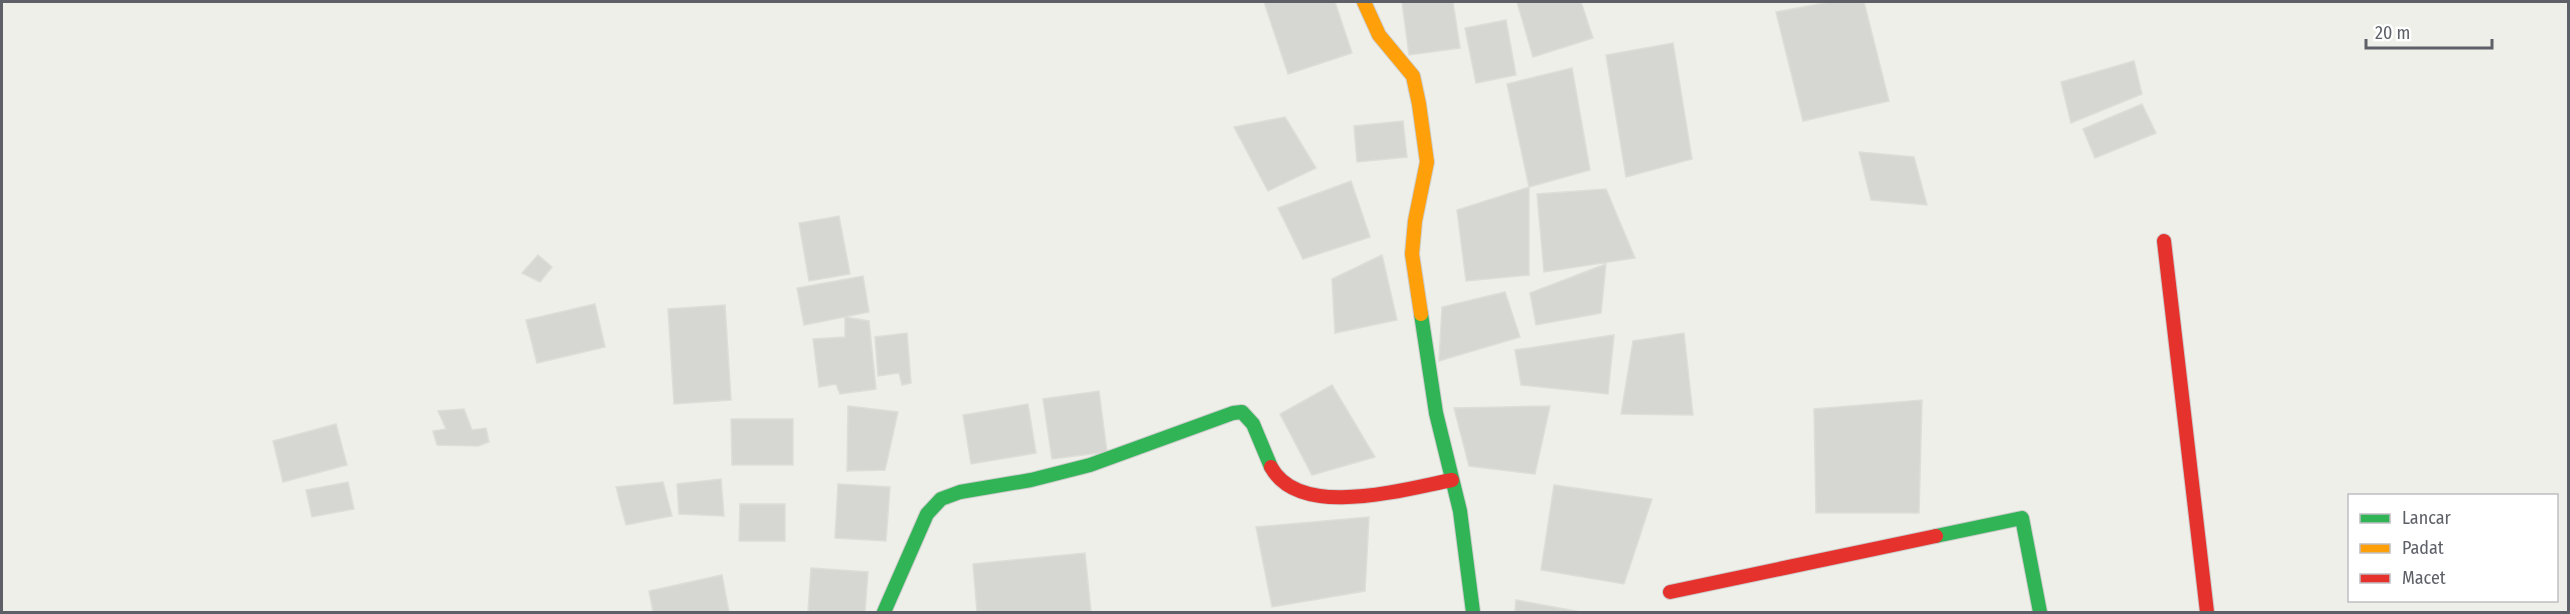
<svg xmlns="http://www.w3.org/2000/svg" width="2570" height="614" viewBox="0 0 2570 614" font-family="'Fira Sans Condensed',sans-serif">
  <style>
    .building { fill: #d6d6d2; stroke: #deded8; stroke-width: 1.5 }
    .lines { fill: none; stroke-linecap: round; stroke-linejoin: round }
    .fast-casing { stroke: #cdcdcd; stroke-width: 16 }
    .slow-casing { stroke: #cdcdcd; stroke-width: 16 }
    .jam-casing { stroke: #cdcdcd; stroke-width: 16 }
    .fast { stroke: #30b455; stroke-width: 14 }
    .slow { stroke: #ff9f0a; stroke-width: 14 }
    .jam { stroke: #e5322d; stroke-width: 14 }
  </style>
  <rect width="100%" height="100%" fill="#efefe9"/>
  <path class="building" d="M1264,2H1335L1352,53L1288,74Z
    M1402,2H1453L1460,48L1409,55Z
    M1517,2H1581L1593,38L1533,57Z
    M1830,2H1864L1889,101L1803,121L1776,12Z
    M1506,20L1516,75L1476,83L1465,28Z
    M1673,43L1692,159L1626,177L1606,55Z
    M2134,61L2142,94L2071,123L2061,82Z
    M1572,68L1590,170L1529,187L1507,84Z
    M2142,104L2156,133L2095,158L2083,129Z
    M1285,117L1316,168L1268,191L1234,127Z
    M1403,121L1407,157L1357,162L1354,126Z
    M1859,152L1914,157L1927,205L1871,200Z
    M1351,181L1370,237L1303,259L1278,208Z
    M1529,187V275L1466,281L1457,210Z
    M1606,189L1635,258L1544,272L1537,194Z
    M839,216L850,274L809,281L799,223Z
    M538,255L552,267L540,282L522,273Z
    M1382,255L1397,320L1335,333L1332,279Z
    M1606,264L1601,313L1536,325L1530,293Z
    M863,276L869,312L804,325L797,288Z
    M1505,292L1520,337L1439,361L1442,307Z
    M595,304L605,347L537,363L526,320Z
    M725,305L731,400L674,404L668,309Z
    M845,317L869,321L876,389L840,394L836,384L819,387L813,339L845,337Z
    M907,333L911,383L902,385L899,373L878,376L875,337Z
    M1684,333L1693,415L1621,414L1633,341Z
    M1614,335L1608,394L1521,385L1515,350Z
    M1332,385L1375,457L1312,475L1280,414Z
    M1099,391L1107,452L1052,459L1043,399Z
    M1922,400L1919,513H1816L1814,409Z
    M1028,404L1036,453L971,464L963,415Z
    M848,406L898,412L885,470L847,471Z
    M1550,406L1535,474L1469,466L1454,408Z
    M464,409L472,430L486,428L489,442L478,446L437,445L433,431L446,429L438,411Z
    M731,419H793V465H732Z
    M336,424L347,465L283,482L273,441Z
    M721,479L724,516L679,514L677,484Z
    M348,482L354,509L312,517L306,490Z
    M663,482L672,516L626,525L616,487Z
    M838,484L890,487L886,541L835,538Z
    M1554,485L1652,499L1624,584L1541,570Z
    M740,504H785V541H739Z
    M1369,517L1365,591L1272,607L1256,527Z
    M1085,553L1091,612H977L973,564Z
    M811,568L868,572L865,612H808Z
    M722,575L729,612H653L649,591Z
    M1516,600L1581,612H1515Z"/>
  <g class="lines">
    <g class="fast-casing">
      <path id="fast" d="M1421,314L1436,413L1460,511L1473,612
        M1936,536L2022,518L2040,612
        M884,612L927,514L941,499L960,492L1031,480L1090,465L1233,413L1242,412L1253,424L1271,467"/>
    </g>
    <g class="slow-casing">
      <path id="slow" d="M1364,2L1379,35L1413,76L1419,104L1427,162L1415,221L1412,254L1421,314"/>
    </g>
    <g class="jam-casing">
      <path id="jam" d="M2164,241L2207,612
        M1271,467C1300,520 1405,489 1452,480
        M1670,592L1936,536"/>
    </g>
    <use href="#fast" class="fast"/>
    <use href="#slow" class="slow"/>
    <use href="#jam" class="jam"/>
  </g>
  <rect width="2570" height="614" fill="none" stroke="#5e6068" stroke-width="6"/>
  <rect x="2348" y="494" width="210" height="108" fill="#ffffff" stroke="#bfbfc3" stroke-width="1.5"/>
  <rect x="2360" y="514" width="30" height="9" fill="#30b455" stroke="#bfbfc3" stroke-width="1.5"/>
  <text x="2402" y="524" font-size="18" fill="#5e6068">Lancar</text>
  <rect x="2360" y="544" width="30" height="9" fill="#ff9f0a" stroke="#bfbfc3" stroke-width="1.5"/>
  <text x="2402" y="554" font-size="18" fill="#5e6068">Padat</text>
  <rect x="2360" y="574" width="30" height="9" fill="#e5322d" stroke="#bfbfc3" stroke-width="1.5"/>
  <text x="2402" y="584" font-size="18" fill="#5e6068">Macet</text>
  <path d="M2366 39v9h126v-9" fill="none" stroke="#5e6068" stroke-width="3"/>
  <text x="2375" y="39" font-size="18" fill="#5e6068" stroke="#ffffff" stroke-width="4.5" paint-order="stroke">20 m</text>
</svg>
